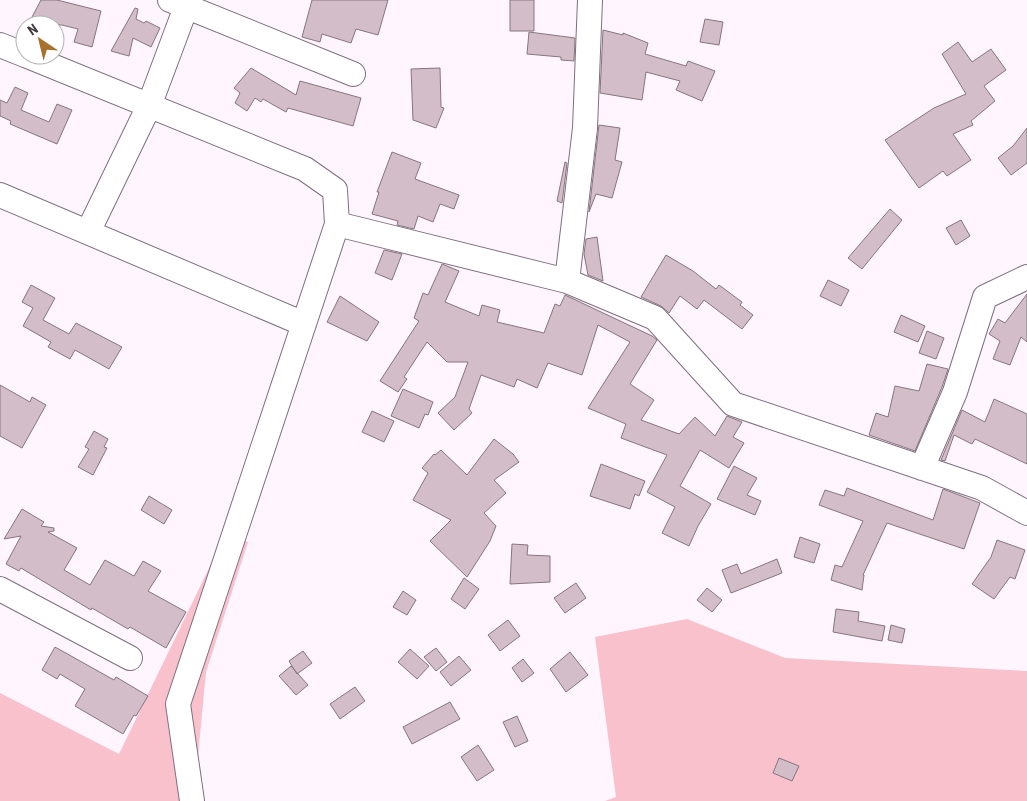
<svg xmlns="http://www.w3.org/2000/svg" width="1027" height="801" viewBox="0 0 1027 801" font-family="'Roboto Condensed',sans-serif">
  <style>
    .green { fill: #f8c1cb }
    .building { fill: #d3bdc8; stroke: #87747e }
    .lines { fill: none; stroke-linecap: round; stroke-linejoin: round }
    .minor-casing { stroke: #7e6f7e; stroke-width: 26 }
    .minor { stroke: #fff; stroke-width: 24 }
  </style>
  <rect width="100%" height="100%" fill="#fff5ff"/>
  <path class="green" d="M226,533L248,542L206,672L198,756L204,801H0V693L119,754Z
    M687,619L785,658L1027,671V801H605L616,797L595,637Z"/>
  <path class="building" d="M41,0H57L101,11L92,47L74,42L78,29L62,25H33L34,19L32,17Z
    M312,0H388L378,35L356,29L351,43L322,34L320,42L302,37Z
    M510,0H534V31H510Z
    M135,8L138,9L136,19L144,23L146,21L160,28L151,47L133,38L129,56L111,51Z
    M705,19L723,22L719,45L700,42Z
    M603,30L623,35V33L648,43L645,54L686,66L688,61L715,71L702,101L676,90L680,81L646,72L642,100L600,93Z
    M529,32L575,38L574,61L561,60V57L527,54Z
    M958,42L972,62L991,49L1006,70L984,86L995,101L971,121L973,125L953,134L971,160L947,176L943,171L919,188L885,140L934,108L966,94L942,54Z
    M251,68L296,95L300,81L361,98L353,126L288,108L286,112L263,99L261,102L255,98L247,111L235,103L240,93L234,88Z
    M440,68L441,107L444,108L436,128L413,120L411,69Z
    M15,87L28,93L21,110L49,122L57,104L72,110L57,144L10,124L11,121L0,116V100L7,103Z
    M599,125L620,128L615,160L622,162L612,198L596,194L589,212Z
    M1027,128V163L1011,175L998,158L1013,146Z
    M392,152L421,163L415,179L459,195L454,209L440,204L433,222L418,216L414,229L397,225L398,221L372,214L379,192H377Z
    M565,162L567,163L562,203L557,201Z
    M890,209L902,220L862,269L848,258Z
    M961,220L970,236L956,245L946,228Z
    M597,237L603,281L588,275L584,254L586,239Z
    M384,250L402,254L392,280L375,273Z
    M666,255L693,271L716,289L719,285L742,302L740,305L753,315L742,329L704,300L697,309L680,296L669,313L661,306L641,297Z
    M442,264L459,271L445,302L479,316L482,305L500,310L497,322L544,333L555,304L560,306L565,295L652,336L657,340L630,384L654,400L641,420L679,434L695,417L715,436L727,416L742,422L733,437L744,443L729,468L700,450L680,486L711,504L698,526L689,546L662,533L675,507L647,492L667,455L621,438L626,424L588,408L630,342L598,325L582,375L548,363L537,388L517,379L514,387L481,375L469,409L472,413L454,430L438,413L455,397L468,362H447L427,342L404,377L407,379L398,392L380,381L419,321L414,318L423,293L428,295Z
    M828,280L849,290L841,306L820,296Z
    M31,285L55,298L43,320L69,334L76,323L122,347L109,369L75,350L70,359L48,347L51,342L23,326L33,308L22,302Z
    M1027,294V342L1021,337L1010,365L993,359L1000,341L989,334L998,319L1005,323Z
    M340,296L379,322L367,341L327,322Z
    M901,315L925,326L918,342L894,332Z
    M927,331L944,338L936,359L919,353Z
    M927,364L948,369L942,387L915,451L869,435L876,413L888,417L895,386L919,391Z
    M0,385L30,402L32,397L46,405L22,448L0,436Z
    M403,389L433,402L428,415L425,414L419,428L391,416Z
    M994,399L1027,414V464L975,439L972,444L954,435L945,461L941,460L962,410L985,422Z
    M372,411L394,421L384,442L362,432Z
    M94,431L108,439L104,447L107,448L93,475L78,467L89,449L85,447Z
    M494,439L513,454L519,462L494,480L506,493L484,513L496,526L490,541L467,577L430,541L451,520L413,500L428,473L422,468L434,454L435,455L441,450L467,475Z
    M601,464L645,481L639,496L635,494L630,509L590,496Z
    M734,466L757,478L747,495L761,501L755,515L717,499Z
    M847,488L933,520L943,489L980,503L964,549L887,523L863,575H864L862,590L831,580L835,565L842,567L863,521L819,505L825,490L844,496Z
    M149,496L172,510L164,524L141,510Z
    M22,509L44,522L41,526L54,528V531L48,532L77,548L64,570L90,585L105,560L134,576L143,561L161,571L148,591L186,612L166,648L130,627L128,629L92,608L91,610L21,568L19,571L6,564L21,536L4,539Z
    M800,537L820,544L814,563L794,557Z
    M997,540L1025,550L1015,579L1010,577L994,599L972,584L991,557Z
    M512,544L528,545L527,555L550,556V582L510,584Z
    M777,559L782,573L731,593L722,570L737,564L741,574Z
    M464,578L479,589L465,609L451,599Z
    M576,583L586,598L565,613L554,598Z
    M707,588L722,600L712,612L697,600Z
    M403,591L416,600L407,615L393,607Z
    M836,609L859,612L858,621L885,626L882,641L833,632Z
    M508,620L520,636L500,651L488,635Z
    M891,625L905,629L902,643L888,640Z
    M55,647L114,680L116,677L148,696L136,716L134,715L123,734L75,706L85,689L60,674L57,679L42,670Z
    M436,648L447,662L436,671L424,657Z
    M410,649L429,666L417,679L398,662Z
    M303,651L312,663L297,674L289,661Z
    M570,652L588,675L566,692L550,669Z
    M459,656L471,670L451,686L440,672Z
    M523,659L534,673L522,682L512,668Z
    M291,666L308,685L296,695L279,676Z
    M355,687L365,701L340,719L330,704Z
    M450,702L460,719L412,744L403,727Z
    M517,716L528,741L515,747L503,722Z
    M478,745L494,770L477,781L461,757Z
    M779,758L799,766L792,781L773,773Z"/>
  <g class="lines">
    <g class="minor-casing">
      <path id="minor" d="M170,0L353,74
        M0,45L25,55
        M25,55L305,169L335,190L337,224L178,704L192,801
        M0,195L304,324
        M337,224L567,281L655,318L733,404L982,488L1027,513
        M88,232L149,106L186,7
        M567,281L585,128L590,0
        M922,468L955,392L985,297L1027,277
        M0,589L130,658"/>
    </g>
    <use href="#minor" class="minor"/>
  </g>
  <g transform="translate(40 40) rotate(325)"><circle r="24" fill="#ffffff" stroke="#b2b0b2"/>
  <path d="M0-4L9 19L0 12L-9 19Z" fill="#a7702c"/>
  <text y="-8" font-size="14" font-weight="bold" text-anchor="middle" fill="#3f393f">N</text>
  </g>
</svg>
